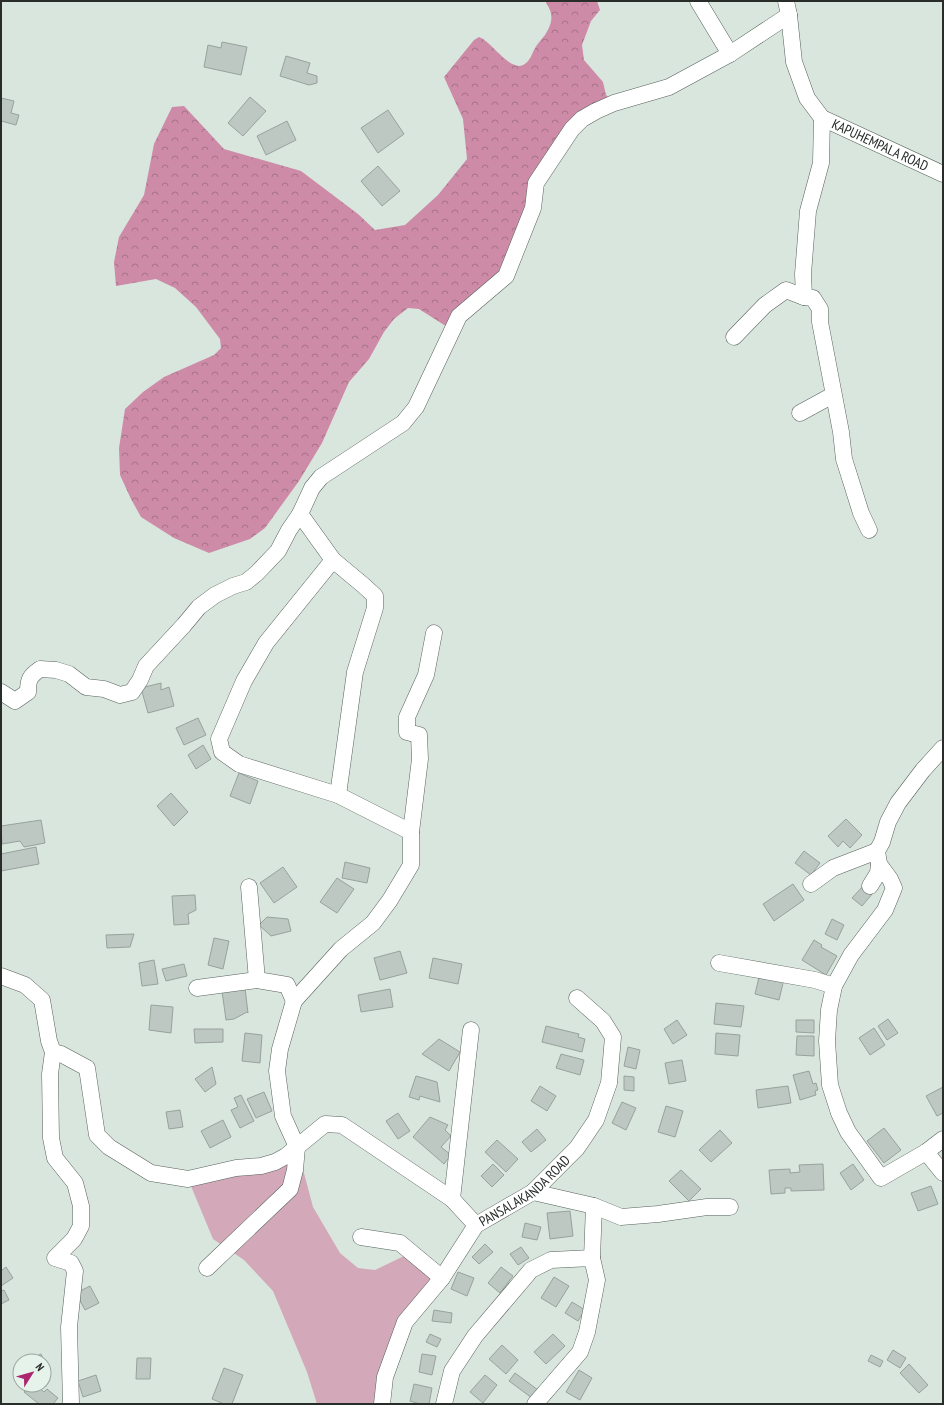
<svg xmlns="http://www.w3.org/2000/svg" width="944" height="1405" viewBox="0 0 944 1405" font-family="'PT Sans Narrow',sans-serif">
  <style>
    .green { fill: #d3a8b9 }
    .forest { fill: url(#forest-crowns) }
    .building { fill: #bcc8c1; stroke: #96a29b }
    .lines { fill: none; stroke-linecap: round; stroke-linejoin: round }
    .minor-casing { stroke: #57625c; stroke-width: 17 }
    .minor { stroke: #fff; stroke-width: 16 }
    .labels { text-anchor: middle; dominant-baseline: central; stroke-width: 3.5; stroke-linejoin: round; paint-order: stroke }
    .street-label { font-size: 14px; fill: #282d2a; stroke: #e6f3eb }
  </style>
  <defs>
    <pattern id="forest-crowns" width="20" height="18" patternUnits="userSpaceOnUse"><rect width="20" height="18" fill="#cd8ba7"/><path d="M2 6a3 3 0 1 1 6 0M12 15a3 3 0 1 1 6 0" fill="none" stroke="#a67288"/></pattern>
  </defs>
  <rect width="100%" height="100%" fill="#d9e6de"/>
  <path class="green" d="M297,1147L313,1207L340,1253L358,1268L375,1270L404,1256L442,1278L405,1322L382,1404H317L307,1372L273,1291L244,1260L213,1239L188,1179Z"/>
  <path class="forest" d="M545,1H597L600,10L591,21L582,45L584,60L603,82L606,95L614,103L596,111L556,154L506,276L452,330L419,309L408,308L394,319L384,332L369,359L349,382L322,443L299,481L265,528L250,539L209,553L174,538L141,517L131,499L120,475L119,448L125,409L143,392L164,377L214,355L221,348L220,339L196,307L175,288L156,279L116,286L114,262L119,237L144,195L154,144L172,107L184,106L224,149L301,171L358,214L375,230L405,225L438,195L467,159L463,119L444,77L474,40L479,37C492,41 512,76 526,63C530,60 532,54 534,50C537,44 541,40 545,35C553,22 554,14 545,1Z"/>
  <path class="building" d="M222,42L247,47L241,75L204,67L208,45L221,48Z
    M286,56L310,63L307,73L317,76V83L309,85L280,76Z
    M250,97L266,111L243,136L228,123Z
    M1,98L14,101L11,113L19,115L16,125L1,121Z
    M388,110L404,134L378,153L361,128Z
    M287,121L296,140L266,155L257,136Z
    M378,166L400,191L382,206L361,181Z
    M161,683V690L169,687L174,706L148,713L141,688Z
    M198,718L206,735L184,745L176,728Z
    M203,745L211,759L196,769L188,755Z
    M239,773L258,781L250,804L230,796Z
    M171,793L188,812L174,826L157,806Z
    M846,819L862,835L850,848L843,841L838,847L828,836Z
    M41,820L45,843L24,847L20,841L2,844L1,826Z
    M36,847L39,864L1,871V854Z
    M804,851L820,863L811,875L795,863Z
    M345,862L370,868L367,883L342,878Z
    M283,867L297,887L274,903L260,883Z
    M337,878L354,889L337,913L320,902Z
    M793,884L804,900L774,921L763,904Z
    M864,885L873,893L862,906L852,898Z
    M195,895L196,910L188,914L189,924L174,925L172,896Z
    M267,917L288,919L291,931L271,936L259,925Z
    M832,919L844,925L837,940L825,934Z
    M134,934L130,947L107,948L106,935Z
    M214,938L229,941L223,969L208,965Z
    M814,940L822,945L821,947L837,956L826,975L802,960Z
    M400,951L407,973L380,980L374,958Z
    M433,958L462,964L458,984L429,978Z
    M154,960L158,984L142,986L139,963Z
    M184,964L187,976L166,981L162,969Z
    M760,973L784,979L779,1000L755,994Z
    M245,988L248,1013L247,1012L234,1019L226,1020L222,991Z
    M390,989L393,1007L361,1012L358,995Z
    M716,1003L744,1006L741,1027L714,1024Z
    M151,1005L173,1007L171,1033L149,1030Z
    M888,1019L898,1033L887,1040L878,1026Z
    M677,1020L687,1035L673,1044L664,1029Z
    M796,1020H814V1033L796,1032Z
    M546,1026L579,1034L578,1037L585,1039L582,1052L542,1042Z
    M874,1028L885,1045L870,1055L859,1038Z
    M194,1029H223V1042L195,1043Z
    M245,1033L262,1035L260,1063L242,1061Z
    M716,1033L740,1035L738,1056L715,1054Z
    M797,1036H814V1056L796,1055Z
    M439,1039L460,1052L449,1071L422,1054Z
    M628,1047L640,1050L636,1069L624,1066Z
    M561,1054L584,1060L580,1075L556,1068Z
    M682,1060L686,1081L669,1084L665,1063Z
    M212,1067L216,1084L205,1092L195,1079Z
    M809,1071L813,1084L816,1083L818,1090L815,1091L816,1095L800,1100L793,1075Z
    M416,1076L437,1082L440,1102L420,1096L419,1100L409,1097Z
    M624,1076L634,1077V1091L624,1090Z
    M540,1086L556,1096L547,1111L531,1101Z
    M788,1086L791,1103L758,1108L756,1090Z
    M943,1087V1113L937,1116L926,1096Z
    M264,1092L272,1111L256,1118L247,1099Z
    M241,1095L254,1121L240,1128L231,1110L238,1107L234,1098Z
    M622,1102L636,1108L626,1130L612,1123Z
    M666,1106L683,1111L675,1137L658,1132Z
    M180,1110L183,1127L169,1129L166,1112Z
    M398,1113L410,1131L398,1139L386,1121Z
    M430,1117L448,1125L445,1130L451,1136L441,1147L451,1155L444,1164L413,1137Z
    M223,1120L231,1137L210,1148L201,1131Z
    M884,1128L901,1150L884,1163L867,1141Z
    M537,1129L546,1140L531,1152L522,1142Z
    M720,1130L732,1143L711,1162L699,1150Z
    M497,1140L518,1159L506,1172L485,1152Z
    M493,1164L504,1175L492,1187L481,1176Z
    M823,1164L824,1190L791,1191V1188H785V1193L771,1194L769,1170L790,1169V1173L800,1172L799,1165Z
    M853,1164L864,1180L851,1190L840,1173Z
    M681,1170L701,1189L689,1201L669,1181Z
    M931,1186L938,1204L918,1211L911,1193Z
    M570,1211L573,1236L550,1239L547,1213Z
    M525,1223L541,1227L537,1240L522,1237Z
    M485,1244L493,1252L479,1264L472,1257Z
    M521,1247L529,1258L518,1265L510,1254Z
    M6,1267L13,1278L1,1286V1271Z
    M501,1267L513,1276L500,1293L488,1283Z
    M458,1272L474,1278L467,1296L451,1289Z
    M554,1277L569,1286L556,1307L541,1298Z
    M90,1286L99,1303L85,1310L76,1293Z
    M4,1290L9,1300L1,1304V1291Z
    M572,1302L585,1310L578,1321L565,1313Z
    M434,1310L452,1313L451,1323L432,1321Z
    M430,1334L441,1339L437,1347L426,1342Z
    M553,1334L565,1346L546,1364L534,1352Z
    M502,1345L518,1360L506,1374L489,1359Z
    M893,1350L906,1358L900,1368L887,1360Z
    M41,1354L44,1361H25Z
    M422,1354L436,1356L432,1375L419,1372Z
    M871,1355L883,1361L880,1367L868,1361Z
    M137,1358H151L150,1379H136Z
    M909,1364L928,1385L919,1393L900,1373Z
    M224,1368L243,1375L232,1404H224L212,1399Z
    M579,1370L592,1378L580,1400L566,1392Z
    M515,1373L538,1390L532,1398L509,1381Z
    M96,1375L101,1391L83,1397L78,1381Z
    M485,1375L497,1385L483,1403L470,1392Z
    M414,1384L432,1388L429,1404H420L410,1401Z
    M30,1385H36L44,1392L47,1389L58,1398L53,1404H39L24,1392Z"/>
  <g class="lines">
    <g class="minor-casing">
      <g id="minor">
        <path d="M698,1L730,54"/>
        <path id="s1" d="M786,1L789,15L794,62L807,98L822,118L943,174"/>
        <path d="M804,297L813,298L820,309V322L841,432L844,459L861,513L869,530"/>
        <path d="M734,337L765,305L786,290L804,297L803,274L808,211L821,163L822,118"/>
        <path d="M800,413L833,395"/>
        <path d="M300,514L333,560L363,585L375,596V608L355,672L338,795"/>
        <path d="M1,692L15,701L28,692C28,679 30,676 40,669L56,670L69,674L86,687L104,689L120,695L132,692L140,680L146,666L184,625L199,607L215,595L233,586L246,582L257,573L278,551L289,530L300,514L312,488L321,477L403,423L416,407L459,316L506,276L533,208L536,183L572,129L582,119L596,111L614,103L669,87L730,54L789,15"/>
        <path d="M943,748L923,770L898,803L888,822L882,842L877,851L879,864L890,879L894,888L885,910L851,955L834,986L829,1010L827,1041L830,1085L839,1113L848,1132L881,1178L926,1152L943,1139"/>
        <path d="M411,832L420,759L419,735L407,732V717L426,675L434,633"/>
        <path d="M811,884L833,868L877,851"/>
        <path d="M870,886L878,873L879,864"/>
        <path d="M249,887L257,980"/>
        <path d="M719,963L815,980L834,986"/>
        <path d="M1,976L25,985L42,1000L49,1041L53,1052L50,1074L51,1138L55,1158L75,1183L81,1206V1226L74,1239L55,1258L71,1263L75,1271L69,1327L71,1404"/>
        <path d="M197,988L257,980L287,985L294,1001"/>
        <path d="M53,1052L61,1054L87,1068L97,1135L109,1147L151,1173L188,1179L236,1168L261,1166L275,1162L286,1156L325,1124L342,1125L452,1199L476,1225"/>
        <path d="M926,1152L943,1173"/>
        <path d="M533,1192L594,1206L621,1217L658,1214L707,1207H730"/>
        <path d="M452,1199L471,1030"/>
        <path d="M361,1237L400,1243L442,1278"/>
        <path d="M592,1258L594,1206"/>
        <path d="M207,1268L290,1189L295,1170L297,1147L283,1116L277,1071L280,1049L294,1001L341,949L373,923L390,900L411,865V832L338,795L239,764L222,752L219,739L244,681L266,643L333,560"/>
        <path id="s2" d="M382,1404L385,1377L405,1322L442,1278L476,1225L533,1192L577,1148L596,1120L609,1083L613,1037L603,1021L577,998"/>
        <path d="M444,1404L452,1371L475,1336L531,1270L551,1260L592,1258L597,1280L587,1332L580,1352L535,1404"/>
      </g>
    </g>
    <use href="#minor" class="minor"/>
  </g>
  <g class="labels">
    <g class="street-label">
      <text stroke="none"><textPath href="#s1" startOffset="189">KAPUHEMPALA ROAD</textPath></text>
      <text stroke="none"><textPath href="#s2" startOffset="266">PANSALAKANDA ROAD</textPath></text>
    </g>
  </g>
  <rect width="944" height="1405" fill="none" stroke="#282d2a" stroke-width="4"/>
  <g transform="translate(32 1373) rotate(53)"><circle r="19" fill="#e6f3eb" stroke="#9aa49e"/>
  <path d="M0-3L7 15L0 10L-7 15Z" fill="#ab266e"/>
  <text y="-6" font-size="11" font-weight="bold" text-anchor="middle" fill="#282d2a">N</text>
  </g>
</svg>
